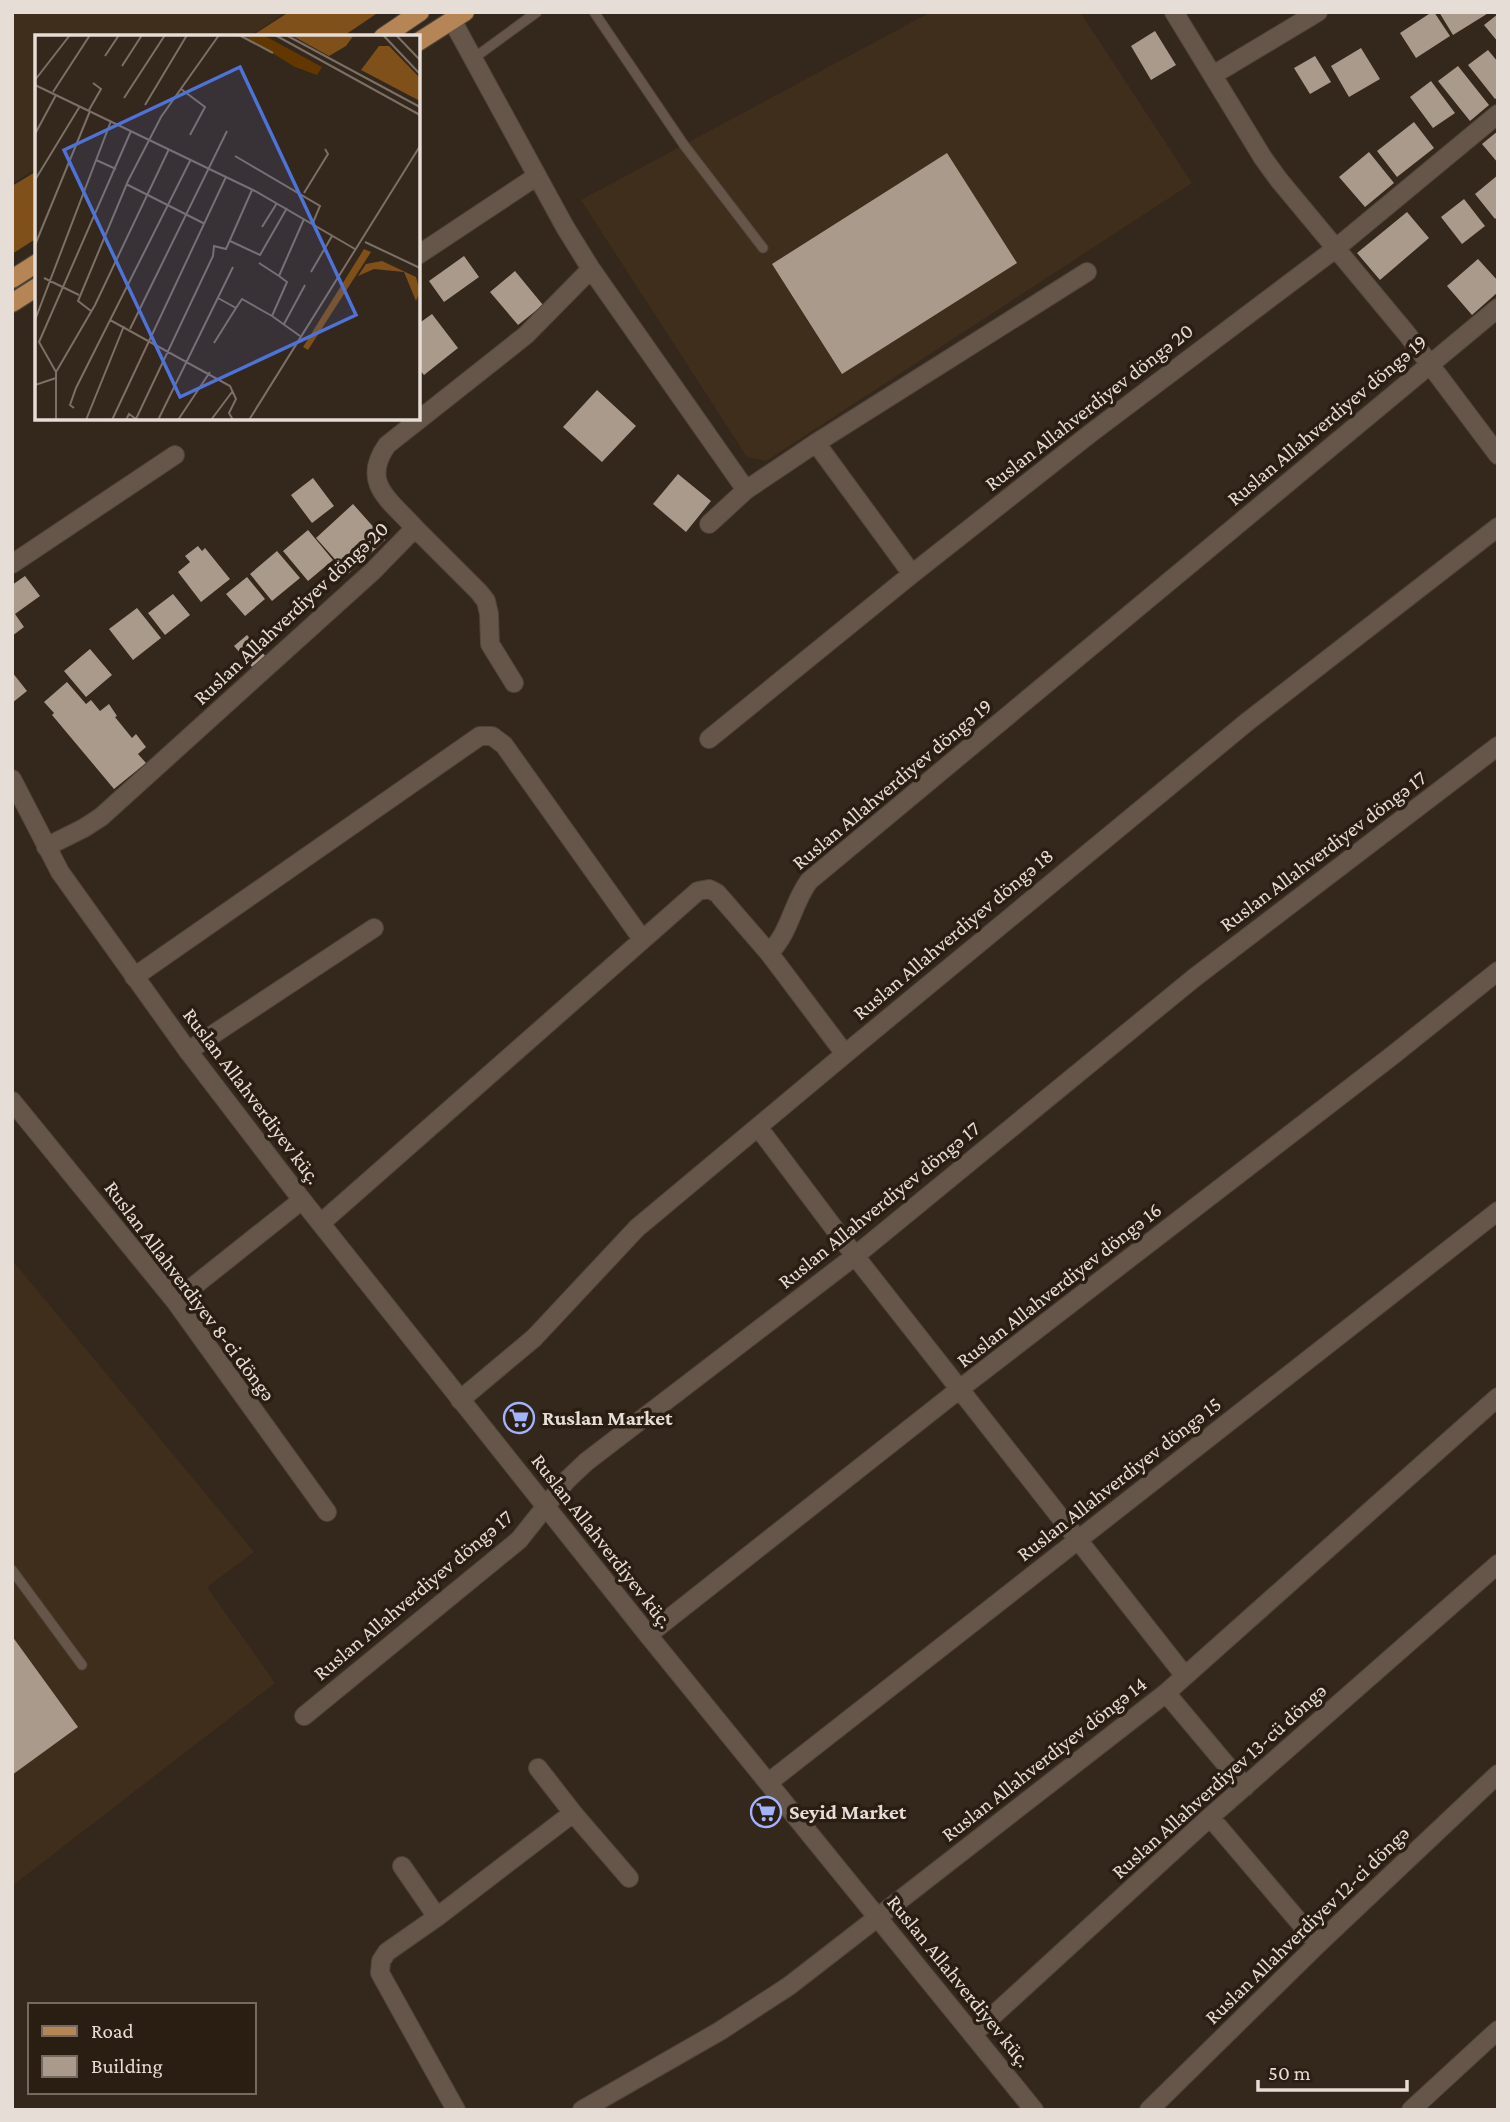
<svg xmlns="http://www.w3.org/2000/svg" width="1510" height="2122" viewBox="0 0 1510 2122" font-family="'Crimson Pro',serif">
  <style>
    .built { fill: #402e1d }
    .forest { fill: #7f501a }
    .building { fill: #aa9a8b }
    .lines { fill: none; stroke-linecap: round; stroke-linejoin: round }
    .service-casing { stroke: #50453b; stroke-width: 11 }
    .minor-casing { stroke: #50453b; stroke-width: 20 }
    .tertiary-casing { stroke: #50453b; stroke-width: 20 }
    .primary-casing { stroke: #50453b; stroke-width: 20 }
    .service { stroke: #655649; stroke-width: 9 }
    .minor { stroke: #655649; stroke-width: 18 }
    .tertiary { stroke: #655649; stroke-width: 18 }
    .primary { stroke: #b58556; stroke-width: 18 }
    .labels { text-anchor: middle; dominant-baseline: central; stroke-width: 7; stroke-linejoin: round; paint-order: stroke }
    .street-label { font-size: 21px; fill: #e6ddd6; stroke: #2a1e12 }
    .poi-label { font-size: 21px; font-weight: bold; fill: #e6ddd6; stroke: #2a1e12; text-anchor: start }
    .inset-road { fill: none; stroke: #7b7066; stroke-width: 2 }
    .view { fill: #4f72d8; fill-opacity: 0.15; stroke: #4f72d8; stroke-width: 3.5 }
    .inset-edge { fill: none; stroke: #e6ddd6; stroke-width: 3.5 }
  </style>
  <rect width="100%" height="100%" fill="#34271b"/>
  <path class="built" d="M12,12H287L248,37H37V168L12,184Z
    M931,12H1080L1192,183L766,461L747,457L581,200Z
    M12,1260L254,1552L207,1587L275,1683L12,1886Z"/>
  <path class="forest" d="M289,12H379L342,37H250Z
    M37,171V238L12,254V186Z"/>
  <path class="building" d="M1432,12H1434L1450,36L1416,58L1400,33Z
    M1439,12H1490L1453,35Z
    M1498,14V42L1484,25Z
    M1155,31L1176,65L1151,80L1131,46Z
    M1361,48L1380,79L1349,97L1331,66Z
    M1488,50L1498,62V97L1495,99L1468,65Z
    M1315,56L1331,82L1310,94L1294,68Z
    M1458,66L1489,105L1470,121L1438,81Z
    M1431,81L1455,113L1433,128L1410,97Z
    M1414,122L1434,148L1397,177L1377,151Z
    M1498,131V163L1482,144Z
    M1369,152L1394,183L1365,207L1339,177Z
    M947,153L1017,263L842,374L772,264Z
    M1498,175V216L1495,219L1475,194Z
    M1464,199L1485,226L1462,244L1441,217Z
    M1407,212L1429,238L1380,280L1357,253Z
    M464,256L479,277L444,302L429,281Z
    M1478,259L1498,281V292L1472,315L1447,286Z
    M515,271L543,305L518,325L490,292Z
    M432,314L458,348L424,375L418,368V324Z
    M597,390L636,426L602,462L563,427Z
    M678,474L711,501L686,532L653,504Z
    M313,478L334,506L312,523L291,495Z
    M353,504L385,540L348,574L316,538Z
    M308,530L333,560L308,581L283,551Z
    M198,546L202,551L205,548L230,579L201,602L178,572L190,562L185,556Z
    M277,551L300,578L272,601L250,574Z
    M25,576L40,596L15,614L24,627L12,636V585Z
    M247,577L265,599L245,616L226,594Z
    M173,594L190,615L165,635L148,613Z
    M137,608L161,638L133,660L109,629Z
    M247,635L266,657L253,668L234,646Z
    M90,649L112,675L86,697L64,671Z
    M12,672L27,691L12,703Z
    M67,682L86,704L91,700L100,711L109,704L117,716L115,717L132,738L136,734L146,747L138,754L146,763L114,789L52,715L54,713L44,702Z
    M12,1636L78,1727L12,1775Z"/>
  <g class="lines">
    <g class="service-casing">
      <path id="service" d="M594,12L684,145L763,248
        M474,58L537,12
        M12,1570L82,1665"/>
    </g>
    <g class="minor-casing">
      <path id="minor" d="M1174,12L1263,158L1279,180L1407,334L1498,455
        M1213,75L1318,12
        M418,255L537,176
        M591,269L746,490L816,443L912,574
        M816,443L1087,272
        M709,524L746,490
        M415,528L479,592L486,601L489,614L490,644L514,683
        M12,564L175,455
        M709,739L912,574L1091,433L1335,249L1498,114
        M46,847L84,828L101,817L373,571L415,528C390,500 360,483 387,445L526,335L591,269L565,227L452,20
        M769,953L845,1054
        M134,977L480,736H492L504,745L642,939
        M188,1051L374,928
        M12,1101L175,1301L327,1512
        M758,1127L855,1256L1185,1676
        M321,1223L698,891L709,889L717,893L769,953C790,933 792,904 809,881L1498,308
        M175,1301L302,1200
        M460,1400L534,1338L637,1228L845,1054L1247,722L1498,527
        M648,1635L961,1388L1393,1055L1498,971
        M1166,1693L1245,1787
        M304,1716L519,1540L566,1481L586,1462L855,1256L1194,978L1498,746
        M538,1768L573,1813L629,1878
        M769,1782L1498,1211
        M1210,1817L1318,1944
        M402,1866L437,1917
        M973,2034L1210,1817L1498,1564
        M456,2110L380,1973L381,1961L387,1952L437,1917L573,1813
        M582,2110L720,2031L789,1986L878,1917L1166,1693L1498,1397
        M1149,2110L1318,1944L1498,1774
        M1411,2110L1498,2030"/>
    </g>
    <g class="tertiary-casing">
      <path id="tertiary" d="M12,779L60,872L188,1051L302,1200L648,1635L1034,2110"/>
    </g>
    <g class="primary-casing">
      <path id="primary" d="M383,37L420,12
        M418,42L465,12
        M12,279L37,263
        M12,303L37,287"/>
    </g>
    <use href="#service" class="service"/>
    <use href="#minor" class="minor"/>
    <use href="#tertiary" class="tertiary"/>
    <use href="#primary" class="primary"/>
  </g>
  <defs>
    <g id="supermarket-ring" transform="scale(1.575)"><circle r="9.5" fill="#2a1e12" stroke="#a2b2fd" stroke-width="1.5"/><path d="M-6-5.5h2.5l.6 2H6L4.5 2H-2.5L-4.4-4H-6ZM-1.5 3.2a1.3 1.3 0 1 0 .1 0ZM3 3.2a1.3 1.3 0 1 0 .1 0Z" fill="#a2b2fd"/></g>
  </defs>
  <g fill-rule="evenodd">
    <use href="#supermarket-ring" x="519" y="1418"/>
    <use href="#supermarket-ring" x="766" y="1812"/>
  </g>
  <g class="labels">
    <g class="street-label">
      <text transform="translate(1089 407) rotate(-38)">Ruslan Allahverdiyev döngə 20</text>
      <text transform="translate(1327 420) rotate(-40)">Ruslan Allahverdiyev döngə 19</text>
      <text transform="translate(291 613) rotate(-43)">Ruslan Allahverdiyev döngə 20</text>
      <text transform="translate(892 784) rotate(-40)">Ruslan Allahverdiyev döngə 19</text>
      <text transform="translate(1323 851) rotate(-37)">Ruslan Allahverdiyev döngə 17</text>
      <text transform="translate(953 934) rotate(-40)">Ruslan Allahverdiyev döngə 18</text>
      <text transform="translate(252 1096) rotate(53)">Ruslan Allahverdiyev küç.</text>
      <text transform="translate(879 1205) rotate(-39)">Ruslan Allahverdiyev döngə 17</text>
      <text transform="translate(1059 1285) rotate(-38)">Ruslan Allahverdiyev döngə 16</text>
      <text transform="translate(190 1291) rotate(53)">Ruslan Allahverdiyev 8-ci döngə</text>
      <text transform="translate(1119 1479) rotate(-38)">Ruslan Allahverdiyev döngə 15</text>
      <text transform="translate(602 1541) rotate(52)">Ruslan Allahverdiyev küç.</text>
      <text transform="translate(413 1595) rotate(-40)">Ruslan Allahverdiyev döngə 17</text>
      <text transform="translate(1044 1759) rotate(-38)">Ruslan Allahverdiyev döngə 14</text>
      <text transform="translate(1219 1781) rotate(-42)">Ruslan Allahverdiyev 13-cü döngə</text>
      <text transform="translate(1307 1925) rotate(-44)">Ruslan Allahverdiyev 12-ci döngə</text>
      <text transform="translate(959 1981) rotate(51)">Ruslan Allahverdiyev küç.</text>
    </g>
    <g class="poi-label">
      <text x="542" y="1418">Ruslan Market</text>
      <text x="789" y="1812">Seyid Market</text>
    </g>
  </g>
  <g transform="translate(35 35)">
    <rect width="385" height="385" fill="#34271b"/>
    <path d="M208,0H228L287,32L282,40L260,32Z" fill="#633800"/>
    <path d="M256,0H319L311,11L294,21ZM344,11H354L385,43V66L326,35ZM329,214L336,217L273,315L268,312ZM347,226L381,242L385,256L381,266L369,237L339,234L323,241L331,229Z" fill="#7f501a"/>
    <path class="inset-road" d="M204,0L238,18M240,0L385,80M251,0L385,72M348,0L385,39M361,0L385,25M70,21L84,0M87,31L107,0M0,45L35,0M0,50L220,156L320,214M146,54L170,72L155,100M18,57L55,0M89,63L130,0M110,70L152,0M54,75L66,54L58,48M0,99L21,60M200,121L285,171L277,190M61,125L81,134M0,145L45,71M91,149L170,189M269,158L293,119L290,114M227,192L242,168M195,206L225,220L252,173M330,207L385,233M0,210L55,76M224,228L244,241M276,237L297,201M9,243L44,260M183,263L201,273L207,264L237,281M56,276L43,266L93,146L126,82L184,0M0,285L76,86M75,285L195,351L201,364L194,378L198,385M249,289L270,250M95,294L192,96M265,301L237,281L252,247L244,241L269,184M179,308L201,273M21,337L4,307L96,96M0,350L21,343M39,373L35,370L41,353L156,124M21,385V337L60,270L134,114M51,385L89,291M77,385L191,142M91,385L94,379L101,384L178,221L179,211L191,214L217,155M123,385L198,232M143,385L175,337M176,385L197,357M214,385L385,111"/>
    <path class="view" d="M205,32L321,280L145,362L29,115Z"/>
    <rect width="385" height="385" class="inset-edge"/>
  </g>
  <rect width="1510" height="2122" fill="none" stroke="#e6ddd6" stroke-width="28"/>
  <rect x="28" y="2003" width="228" height="91" fill="#2a1e12" stroke="#756a60" stroke-width="2"/>
  <rect x="42" y="2026" width="35" height="10" fill="#b58556" stroke="#756a60" stroke-width="2"/>
  <text x="91" y="2038" font-size="21" fill="#e6ddd6">Road</text>
  <rect x="42" y="2056" width="35" height="21" fill="#aa9a8b" stroke="#756a60" stroke-width="2"/>
  <text x="91" y="2073" font-size="21" fill="#e6ddd6">Building</text>
  <path d="M1258 2080v10h149v-10" fill="none" stroke="#e6ddd6" stroke-width="3.5"/>
  <text x="1268" y="2080" font-size="21" fill="#e6ddd6" stroke="#2a1e12" stroke-width="5" paint-order="stroke">50 m</text>
</svg>
